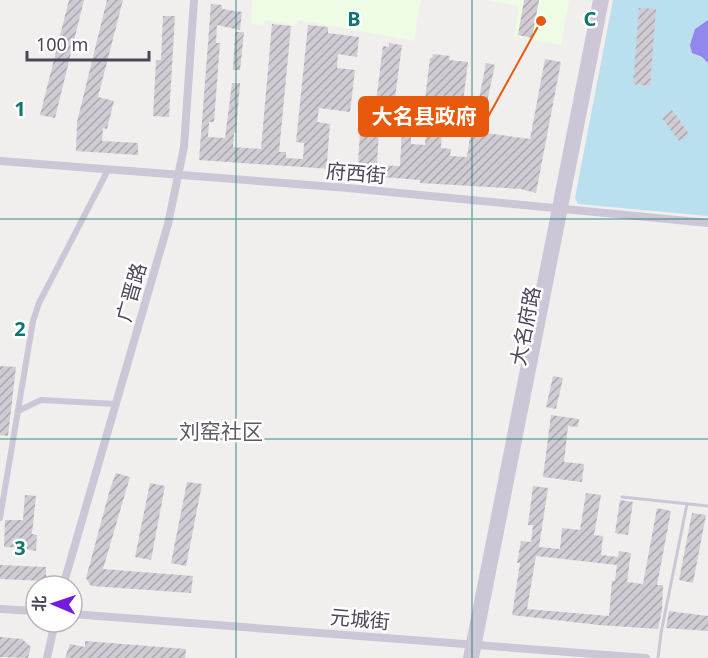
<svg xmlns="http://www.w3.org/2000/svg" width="708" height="658" viewBox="0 0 708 658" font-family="'Noto Sans','Noto Sans SC',sans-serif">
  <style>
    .commercial { fill: #eefbe5 }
    .park { fill: #badfee }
    .water { fill: #9287eb }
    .building { fill: url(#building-hatch); fill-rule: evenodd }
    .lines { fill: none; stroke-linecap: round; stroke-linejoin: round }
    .service { stroke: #ccc6d7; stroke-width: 3 }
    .minor { stroke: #ccc6d7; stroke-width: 6 }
    .tertiary { stroke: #ccc6d7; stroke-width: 8 }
    .grid { fill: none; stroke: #0f766e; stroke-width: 1.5; stroke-opacity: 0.55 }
    .labels { text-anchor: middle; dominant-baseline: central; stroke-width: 5; stroke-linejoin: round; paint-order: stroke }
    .street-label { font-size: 20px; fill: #4d455a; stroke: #fff }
    .neighbourhood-label { font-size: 21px; fill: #5d5962; stroke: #fff }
    .grid-label { font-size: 20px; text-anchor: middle; font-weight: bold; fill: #0f766e; stroke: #fff; stroke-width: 5; stroke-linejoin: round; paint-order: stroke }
    .leader { fill: none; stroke: #e8590c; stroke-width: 2 }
    .callout-dot { fill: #e8590c; stroke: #fff; stroke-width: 2 }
    .callout { fill: #e8590c; stroke: #e8590c; stroke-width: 2 }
    .callout-label { font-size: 21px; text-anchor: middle; font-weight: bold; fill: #fff }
  </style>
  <defs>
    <pattern id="building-hatch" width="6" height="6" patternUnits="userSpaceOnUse" patternTransform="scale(1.5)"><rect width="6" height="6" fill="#d1ccd4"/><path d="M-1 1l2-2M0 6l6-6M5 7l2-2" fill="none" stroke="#aca7af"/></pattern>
  </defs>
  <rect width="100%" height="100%" fill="#f0efed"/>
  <path class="commercial" d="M252,0H421L414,41L298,20L296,26L265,20L264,25L251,24Z
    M486,0H569L561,45L514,37L519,6Z"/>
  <path class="park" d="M613,0H708V20L695,29L697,56L702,57L708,63V216L578,204L575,198Z"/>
  <path class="water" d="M708,20V63L702,57L692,53L690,45L695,29Z"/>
  <path class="building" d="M69,0H84L55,118L40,115Z
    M107,0H123L98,97L114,101L107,129L103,128L102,141L138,143V155L76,151L77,122Z
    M524,0H539L532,38L518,35Z
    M211,4L222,5V9L242,12L240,30L217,25L216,43H220L214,122H209L208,137L225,138L232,83H240L236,133H234L233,147L261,149L272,24L291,26L279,152H286V158L303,159L304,143L296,142L308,25L328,27V33L359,37L357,57L338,54L337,68L355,70L350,112L319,108L317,122L330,124L327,162L358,163L361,116L374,117L383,46L389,47V43L402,45L392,121L402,122L401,132L379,130L377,165L400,166L402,128H411V144L425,145L427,121H424L425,115H423L430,58H432L433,54L450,56L449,60L468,62L460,126L442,124L441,148L451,149L450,156L467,157L471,131L530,139L545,59L561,62L536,193L521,189L420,183V180L331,173V169L199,160Z
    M639,8L656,9L650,86L633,84Z
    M163,16H175L169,117L153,116L156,60H161Z
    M235,32H244L240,70H233Z
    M486,63L495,65L484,116L476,114Z
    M672,110L689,134L679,141L662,118Z
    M0,366L16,367L8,436L0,435Z
    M553,376L563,378L556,409L546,407Z
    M551,415L579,419L578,427L568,426L564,462L584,464L582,482L543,477Z
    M116,473L130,477L103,569L193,576L191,593L91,586L86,578L110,489Z
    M187,482L202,484L186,566L171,563Z
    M150,483L165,486L151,560L135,557Z
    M533,486L548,488L539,547L560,549L562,528L580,530L586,493L601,495L594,535L603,536L601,555L618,557L619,551L631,553L627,582L643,584L657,508L671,511L657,585H663L662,611L658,629L599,625L512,615L520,563H517L521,541L531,542L533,525H528ZM536,556L617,565L615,581H612L609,616L527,609Z
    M25,495L36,496L32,534L37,535L36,551L25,549V548L4,547L5,520H23Z
    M620,500L633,502L628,535L615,533Z
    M692,513L706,515L693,583L679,580Z
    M0,565L46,567V581L0,579Z
    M669,611L708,616V631L666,628Z
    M0,637L22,639L31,647L28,658L0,657Z
    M85,641L186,649L185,658H65L70,644L85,647Z"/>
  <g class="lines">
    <path class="service" d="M622,497L708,506
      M658,658L661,633L687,504"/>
    <path class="minor" d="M18,411L41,400L116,404
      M0,518L33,321L39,303L108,170"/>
    <path class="tertiary" d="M0,161L348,188L708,223
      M63,586L168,224L184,147L194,0
      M0,609L36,611
      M72,614L646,658
      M47,658L55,622
      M467,658L597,0
      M475,658L605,0"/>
  </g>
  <path class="grid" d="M236,0V658M472,0V658M0,219H708M0,439H708"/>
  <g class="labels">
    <g class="street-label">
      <text transform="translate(356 173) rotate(5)">府西街</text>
      <text transform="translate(131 292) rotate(-74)">广晋路</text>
      <text transform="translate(525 326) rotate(-79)">大名府路</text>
      <text transform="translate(360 619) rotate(5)">元城街</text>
    </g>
    <g class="neighbourhood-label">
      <text x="221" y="431">刘窑社区</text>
    </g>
  </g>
  <g class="grid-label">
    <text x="354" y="26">B</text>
    <text x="590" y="26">C</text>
    <text x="20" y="116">1</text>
    <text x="20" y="336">2</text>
    <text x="20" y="555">3</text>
  </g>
  <path class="leader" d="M541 21L488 117"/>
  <circle class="callout-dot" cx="541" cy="21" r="6"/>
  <rect class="callout" x="359" y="97" width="129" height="39" rx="6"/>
  <g class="callout-label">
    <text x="424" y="124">大名县政府</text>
  </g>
  <g transform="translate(54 604) rotate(272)"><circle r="28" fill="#ffffff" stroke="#b8b5bd" stroke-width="1.5"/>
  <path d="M0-4.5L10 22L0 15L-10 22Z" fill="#7419dd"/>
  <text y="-9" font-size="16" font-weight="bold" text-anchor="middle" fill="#4d455a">北</text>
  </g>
  <path d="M27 51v9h122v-9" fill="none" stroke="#4d455a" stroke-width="3"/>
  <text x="36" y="51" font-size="18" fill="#4d455a" stroke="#ffffff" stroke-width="4.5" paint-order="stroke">100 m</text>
</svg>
